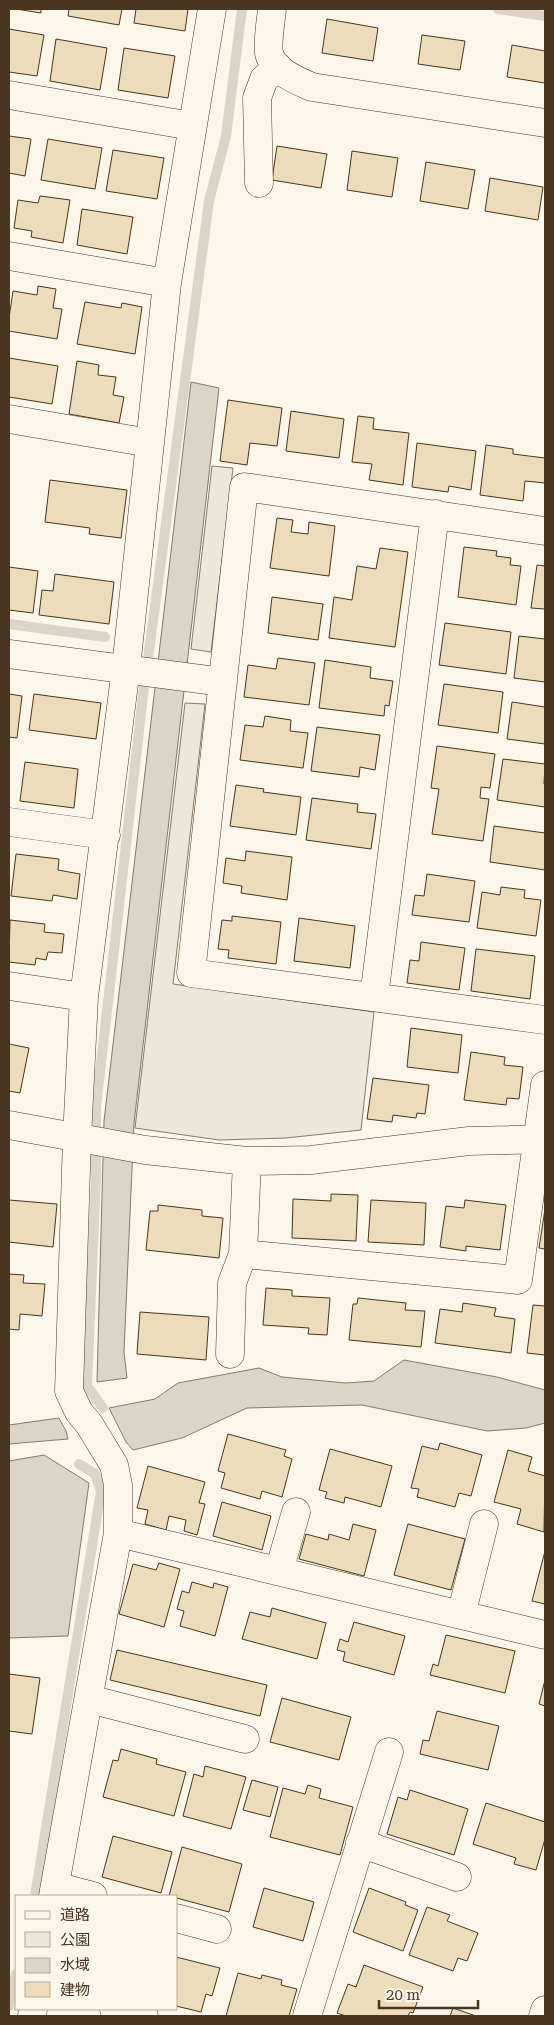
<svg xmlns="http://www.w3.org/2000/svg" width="554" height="2025" viewBox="0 0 554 2025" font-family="'Roboto Serif','Noto Sans JP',serif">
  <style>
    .green { fill: #ede6d9; stroke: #887966 }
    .water { fill: #dcd4c6; stroke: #887966 }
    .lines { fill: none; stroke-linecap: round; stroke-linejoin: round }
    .stream { stroke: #dcd4c6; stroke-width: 10 }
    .building { fill: #ecdcbc; stroke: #4a3520 }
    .minor-casing { stroke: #4a3520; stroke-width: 29 }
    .minor { stroke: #fbf6e9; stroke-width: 28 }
  </style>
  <rect width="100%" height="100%" fill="#fbf6e9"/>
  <path class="green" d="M212,466L233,468L211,652L191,649Z
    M185,703L205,704L173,984L374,1012L361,1130L286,1138L219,1140L135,1128Z"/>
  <path class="water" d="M191,382L219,388L134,1123L124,1352L127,1378L97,1382L104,1121Z
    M404,1360L497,1377L545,1390V1423L526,1428L487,1431L362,1405L247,1408L182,1438L133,1450L126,1442L109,1408L155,1399L178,1383L259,1368L282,1377L346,1383L374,1381Z
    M59,1418L66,1431L68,1439L9,1444V1425Z
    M44,1455L89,1483L68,1636L9,1638V1461Z"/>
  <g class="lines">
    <path class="stream" d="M498,9L545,16
      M9,624L105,637
      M103,1408L87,1386L96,1176V1107L143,696L209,201L226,136L242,9
      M35,1896L101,1491L95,1474L79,1464
      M9,2006L16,1974"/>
  </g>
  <path class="building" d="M16,9H41V13Z
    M69,9H122L119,25L68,16Z
    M136,9H188L185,31L134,23Z
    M327,19L378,28L373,61L322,53Z
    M9,29L44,35L37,76L9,72Z
    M422,35L465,41L460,70L418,64Z
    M56,39L107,48L100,90L50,81Z
    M512,45L545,51V83L507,77Z
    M124,48L175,56L168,98L118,90Z
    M9,136L31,139L25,176L9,173Z
    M48,139L102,148L95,189L41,180Z
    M277,146L327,154L321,188L272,180Z
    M113,150L164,158L157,199L106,191Z
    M352,151L398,158L392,197L347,190Z
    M426,162L475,170L468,209L420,201Z
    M490,178L543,187L538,220L485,211Z
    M40,196L70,200L63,243L31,237L32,231L14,228L18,200L38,203Z
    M82,209L133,217L127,254L77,245Z
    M38,286L56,289L53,308L62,309L57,339L9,331V318L13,291L37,295Z
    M85,302L121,308L122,303L142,307L135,354L77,344Z
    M9,358L58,366L52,404L9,397Z
    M77,361L99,365L98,375L116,377L113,395L124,397L119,423L69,414Z
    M228,400L282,408L277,446L250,443L247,465L220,461Z
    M291,411L344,419L339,458L286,451Z
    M358,416L374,418L373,429L409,433L403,485L369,480L372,464L352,462Z
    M417,443L476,451L471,490L449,486L448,492L412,487Z
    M486,445L513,449V454L545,458V483L525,481L523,501L480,495Z
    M50,480L127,490L121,538L89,534L90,528L45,522Z
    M277,518L293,520L291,532L308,534L309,522L335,526L329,576L270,568Z
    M464,547L497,551L496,556L511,558L510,565L521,566L516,605L458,597Z
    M380,548L408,552L395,647L329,638L334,597L352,600L357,566L376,569Z
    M537,565L545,566V609L531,608Z
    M9,567L38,571L33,613L9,610Z
    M55,574L114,582L109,624L39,615L42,590L53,591Z
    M272,597L323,604L318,640L268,633Z
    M445,623L511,632L506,674L439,665Z
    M519,636L545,639V682L514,678Z
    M278,658L315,663L309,705L244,697L248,665L276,669Z
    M325,660L371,667L370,678L393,681L389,706L385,705L384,716L319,708Z
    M444,684L503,692L498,733L438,725Z
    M9,694L22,696L17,738L9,737Z
    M34,694L101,703L96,739L29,730Z
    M512,702L545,707V744L507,739Z
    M265,716L291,720L290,731L308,733L303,768L240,760L245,725L263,727Z
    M317,727L380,735L375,770L360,767L359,777L311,771Z
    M437,746L495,754L490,788L481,787L480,798L489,799L483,841L432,834L439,789L431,788Z
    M503,759L545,764L544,784H545V807L497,800Z
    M25,762L78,769L74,808L20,801Z
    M236,785L264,789L263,792L301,797L296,835L230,826Z
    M312,798L358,804L357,812L376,814L371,849L306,840Z
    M494,826L545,833V870L490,862Z
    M246,851L292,857L287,900L241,893L242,886L223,883L226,858L245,861Z
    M16,854L59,859L58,870L80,874L77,899L53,895L52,901L11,896Z
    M427,874L475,881L469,922L412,915L415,895L424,896Z
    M501,887L525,890L524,898L541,900L536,936L477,928L482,892L500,895Z
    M232,916L281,922L276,964L228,958L229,950L218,949L222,920L232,921Z
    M299,918L355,926L350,968L294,961Z
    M10,920L45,924L44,932L64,934L62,953L48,952L46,960L36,958L35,965L9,962Z
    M421,942L465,948L459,990L407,983L410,960L419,961Z
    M476,949L535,956L530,999L471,991Z
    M411,1028L462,1035L458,1073L407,1067Z
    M9,1044L29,1048L20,1093L9,1091Z
    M471,1052L505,1057L504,1065L523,1067L519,1099L507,1098L506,1105L464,1100Z
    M373,1078L429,1085L425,1114L417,1113L416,1118L393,1115L392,1122L367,1119Z
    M331,1194L358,1195L356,1241L292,1238L293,1199L331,1201Z
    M9,1200L57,1204L53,1247L9,1242Z
    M371,1200L426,1203L424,1245L368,1242Z
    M465,1200L506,1205L500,1250L466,1246V1251L440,1247L446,1206L464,1208Z
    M158,1205L202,1210V1216L223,1218L219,1258L146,1250L150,1211H158Z
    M545,1209V1249L539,1248Z
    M9,1274L24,1275L23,1283L45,1284L42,1316L20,1314L19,1330L9,1329Z
    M266,1288L292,1290V1296L330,1298L327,1335L308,1334L309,1328L263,1325Z
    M358,1298L406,1303L405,1310L425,1311L421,1347L349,1340L353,1304H357Z
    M463,1303L496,1308L494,1316L515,1319L511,1353L435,1343L440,1309L462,1312Z
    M533,1305L545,1306V1355L527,1353Z
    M140,1312L209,1317L206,1360L137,1354Z
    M228,1434L286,1450L284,1456L292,1459L282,1497L262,1491L260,1499L221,1488L225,1473L218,1471Z
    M440,1443L482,1455L471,1496L459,1493L455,1507L417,1497L419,1489L411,1488L422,1446L438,1450Z
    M330,1449L392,1466L381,1507L345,1497L344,1503L325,1498L327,1492L319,1490Z
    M508,1450L532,1457L528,1471L545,1476L544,1532L517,1524L521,1509L494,1502Z
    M148,1466L205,1482L199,1503L205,1504L197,1535L184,1531L186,1520L169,1516L166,1530L145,1524L148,1510L137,1508Z
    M222,1502L271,1516L262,1550L213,1536Z
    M353,1524L376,1530L364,1576L299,1559L306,1534L328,1540L329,1534L349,1540Z
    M408,1524L465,1539L451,1590L394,1575Z
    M545,1551V1604L532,1601Z
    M159,1563L180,1569L164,1627L119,1614L133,1564L156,1570Z
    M192,1582L213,1588L214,1583L228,1587L215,1636L180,1626L184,1611L177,1609L182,1591L189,1593Z
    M272,1608L326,1623L317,1659L242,1639L250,1612L270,1617Z
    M354,1622L405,1636L394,1675L343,1661L345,1652L337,1650L340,1639L348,1642Z
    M446,1635L515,1651L505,1693L430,1675L433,1664L438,1666Z
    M117,1650L267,1685L260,1716L110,1680Z
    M9,1674L40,1678L32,1734L9,1731Z
    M545,1680V1706L539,1704Z
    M282,1698L351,1717L339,1760L270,1742Z
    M437,1711L499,1726L488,1770L420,1754L423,1740L429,1741Z
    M121,1749L157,1759L156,1764L186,1772L174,1816L103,1797L113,1760L118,1761Z
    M205,1766L246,1777L231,1829L183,1816L194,1774L203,1777Z
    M252,1780L278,1787L270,1817L243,1810Z
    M308,1785L321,1789L319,1798L353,1807L340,1855L270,1837L283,1788L305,1794Z
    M410,1790L468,1809L454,1855L387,1834L398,1797L407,1800Z
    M486,1803L545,1822V1839L536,1870L514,1864L516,1858L473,1844Z
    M113,1836L172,1852L161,1893L102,1877Z
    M182,1847L242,1864L229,1912L169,1896Z
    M264,1888L314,1902L303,1941L253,1927Z
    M369,1888L406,1902L405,1905L418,1910L403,1951L353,1932Z
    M427,1907L450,1915L447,1921L478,1933L467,1961L458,1958L453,1971L409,1955Z
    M176,1957L220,1968L212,1996L206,1994L201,2012L176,2006Z
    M364,1965L423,1987L413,2013L410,2012L408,2016H346L337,2013L348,1984L356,1987Z
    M238,1973L261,1979L262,1975L282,1980L281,1985L297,1989L289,2016H226Z
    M453,2008L476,2016H450Z"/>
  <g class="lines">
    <g class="minor-casing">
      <path id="minor" d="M272,9C271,20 267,42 269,53C273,71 297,81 312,87L545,123
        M9,95L192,126
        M259,183L257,98L264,79L278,67
        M9,256L167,283
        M9,419L150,443
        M545,531L244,487L191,973L545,1020
        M9,654L223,682
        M9,822L106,835
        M9,986L84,997
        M374,997L435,514
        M9,1125L145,1150L247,1161L311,1160L469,1141L545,1139
        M247,1161L243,1254L518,1280L545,1085
        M230,1354L232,1283L243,1254
        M118,1533L545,1635
        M279,1571L296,1512
        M461,1615L484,1524
        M89,1699L245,1739
        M360,1843L457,1877
        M55,1886L93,1896
        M53,1896L118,1533V1485L114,1465L89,1424L79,1412L69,1391L77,1138L84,997L126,668L167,283L212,9
        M176,1918L217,1929
        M114,2009L144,2016
        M32,2016L33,2009
        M307,2016L389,1752
        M543,2016L545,2010"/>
    </g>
    <use href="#minor" class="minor"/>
  </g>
  <rect width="554" height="2025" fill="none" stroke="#4a3520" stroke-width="20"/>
  <rect x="15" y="1895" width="162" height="115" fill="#fbf6e9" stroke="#b4a999"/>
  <rect x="25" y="1911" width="25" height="8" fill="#fbf6e9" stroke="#b4a999"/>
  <text x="60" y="1920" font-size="15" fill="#4a3520">道路</text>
  <rect x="25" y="1932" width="25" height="15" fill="#ede6d9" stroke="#b4a999"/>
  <text x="60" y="1945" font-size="15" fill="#4a3520">公園</text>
  <rect x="25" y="1958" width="25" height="15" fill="#dcd4c6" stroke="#b4a999"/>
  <text x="60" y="1970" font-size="15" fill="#4a3520">水域</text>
  <rect x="25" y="1982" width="25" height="15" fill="#ecdcbc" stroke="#b4a999"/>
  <text x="60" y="1995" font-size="15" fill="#4a3520">建物</text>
  <path d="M379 2000v8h99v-8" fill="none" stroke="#4a3520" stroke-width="2.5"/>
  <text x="386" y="2000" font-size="15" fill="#4a3520" stroke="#fbf6e9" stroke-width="4" paint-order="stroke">20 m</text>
</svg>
